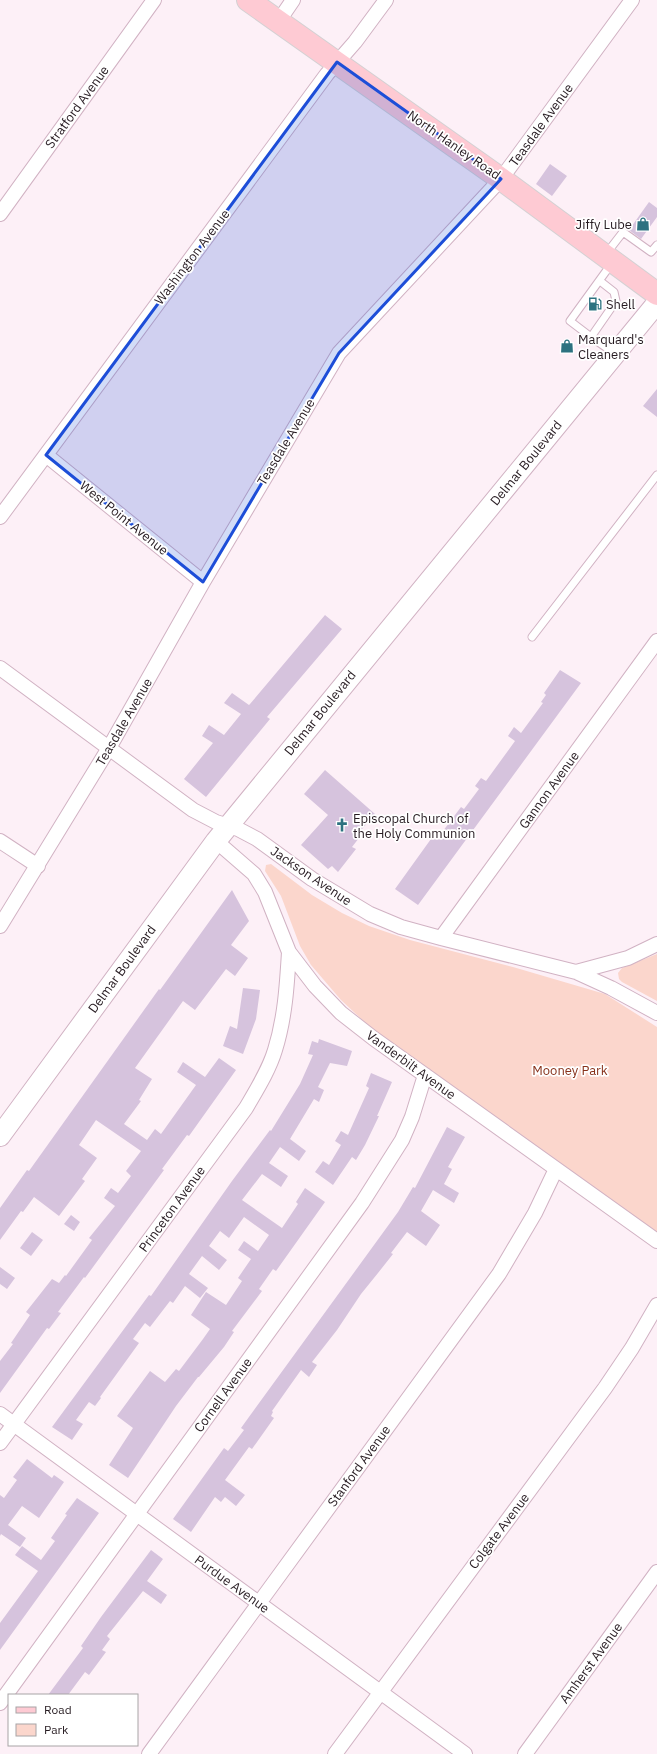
<svg xmlns="http://www.w3.org/2000/svg" width="657" height="1754" viewBox="0 0 657 1754" font-family="'IBM Plex Sans',sans-serif">
  <style>
    .green { fill: #fbd6cc }
    .building { fill: #d6c3dd }
    .lines { fill: none; stroke-linecap: round; stroke-linejoin: round }
    .service-casing { stroke: #d1b2c3; stroke-width: 9 }
    .minor-casing { stroke: #d1b2c3; stroke-width: 16 }
    .secondary-casing { stroke: #d1b2c3; stroke-width: 22 }
    .primary-casing { stroke: #d4d1d3; stroke-width: 24 }
    .service { stroke: #fff; stroke-width: 7 }
    .minor { stroke: #fff; stroke-width: 14 }
    .secondary { stroke: #fff; stroke-width: 20 }
    .primary { stroke: #fecad3; stroke-width: 22 }
    .marked { fill: #1d4ed8; fill-opacity: 0.2; stroke: #1d4ed8; stroke-width: 3; stroke-linejoin: round }
    .labels { text-anchor: middle; dominant-baseline: central; stroke-width: 3.5; stroke-linejoin: round; paint-order: stroke }
    .street-label { font-size: 13px; fill: #261b21; stroke: #fff }
    .poi-label { font-size: 13px; fill: #261b21; stroke: #fff; text-anchor: start }
    .park-label { font-size: 13px; fill: #87321b; stroke: #fff }
  </style>
  <rect width="100%" height="100%" fill="#fdf0f7"/>
  <path class="green" d="M271,864L312,895L342,913L369,926L410,940L513,967L605,994L657,1027V1235L371,1028L341,1000L311,965L300,946L281,896L265,871L266,865Z
    M657,954V1001L622,982L619,979L618,973L622,968Z"/>
  <path class="building" d="M550,164L567,176L552,196L536,184Z
    M649,202L657,208V217L641,239L629,230Z
    M657,389V417L643,406Z
    M325,615L342,629L267,717L270,719L206,797L184,779L213,743L202,736L209,725L224,735L241,714L224,703L232,693L249,705L250,704Z
    M560,670L581,683L418,905L395,889L436,832L440,835L461,807L464,809L479,789L475,786L481,778L486,781L515,741L508,736L514,727L521,733L543,703L541,702L546,695L544,693Z
    M325,770L375,814L356,836L359,838L352,847L356,849L338,872L332,866L328,869L301,845L328,815L304,794Z
    M232,890L249,921L231,945L248,958L235,976L226,969L195,1010L183,1001L135,1068L152,1079L139,1100L141,1101L124,1124L147,1140L155,1129L161,1134L196,1085L177,1072L183,1062L205,1077L219,1058L236,1070L189,1136L187,1135L162,1169L164,1170L85,1278L84,1277L58,1312L61,1313L49,1329L47,1328L0,1393V1361L13,1344L11,1343L30,1315L26,1312L52,1279L59,1283L65,1275L66,1276L92,1240L89,1238L115,1206L104,1198L111,1188L118,1193L131,1176L126,1171L141,1151L96,1120L79,1145L97,1158L82,1179L85,1181L59,1216L34,1197L23,1212L21,1211L0,1240V1208L27,1170L29,1171L159,989L160,990Z
    M243,988L260,990L256,1019L243,1054L223,1046L230,1026L237,1029Z
    M319,1039L352,1051L347,1066L330,1063L318,1087L324,1090L319,1102L314,1099L290,1139L306,1151L299,1161L280,1147L269,1163L288,1176L281,1187L262,1174L242,1200L282,1228L298,1204L296,1202L305,1188L325,1202L276,1271L273,1269L259,1289L262,1291L232,1331L234,1332L224,1347L199,1377H198L176,1406L128,1478L109,1465L133,1428L117,1416L150,1371L165,1382L176,1369L179,1371L203,1339L210,1329L191,1315L206,1292L226,1305L242,1281L238,1278L251,1259L238,1250L244,1241L258,1251L269,1235L244,1217L229,1238L220,1231L209,1246L227,1260L219,1270L202,1256L189,1274L208,1288L200,1298L185,1286L173,1303L170,1301L150,1327L145,1323L133,1339L139,1343L100,1397L101,1398L95,1406L89,1402L76,1420L83,1424L72,1440L52,1427L149,1295L151,1296L232,1181L270,1130L271,1131L300,1084L313,1055L308,1054L312,1041L318,1043Z
    M371,1073L392,1082L377,1116H379L365,1145L356,1160L352,1157L333,1185L315,1172L323,1161L329,1165L341,1145L335,1141L341,1131L348,1135L369,1088L366,1086Z
    M447,1127L465,1137L448,1167L452,1169L444,1184L459,1193L454,1203L433,1190L421,1211L440,1225L426,1246L407,1232L391,1253L393,1254L378,1273L361,1294L337,1330L312,1362L317,1365L309,1377L301,1370L272,1411L273,1412L271,1416L274,1418L252,1449L249,1447L225,1480L245,1495L236,1506L225,1497L221,1502L215,1497L191,1532L173,1519L224,1448L228,1451L244,1430L241,1428L398,1212L413,1187L415,1188Z
    M71,1215L80,1222L74,1231L64,1224Z
    M32,1232L43,1240L31,1256L20,1248Z
    M0,1267L15,1278L7,1289L0,1284Z
    M27,1459L52,1478L54,1475L64,1482L39,1518L22,1506L8,1525L26,1538L20,1547L1,1534L0,1536V1495L4,1498L17,1480L13,1477Z
    M77,1498L99,1513L0,1650V1623L38,1571L15,1555L22,1546L41,1560L55,1541L51,1538L67,1515L65,1514Z
    M151,1550L163,1559L147,1581L167,1595L161,1604L143,1591L107,1636L110,1639L102,1650L106,1652L89,1675L85,1672L68,1695H48L83,1648L81,1646L101,1617Z"/>
  <g class="lines">
    <g class="service-casing">
      <path id="service" d="M606,254L623,232L651,252L657,245
        M600,281L614,292L616,301L591,337L570,321L612,263
        M591,337L614,353
        M532,637L657,475"/>
    </g>
    <g class="minor-casing">
      <path id="minor" d="M278,22L293,0
        M0,214L154,0
        M46,455L203,582
        M0,517L327,74L355,42L386,0
        M0,668L193,810L216,822L238,829L257,839L312,879L370,914L401,927L441,938L576,972L611,988L657,1013
        M0,841L38,866
        M216,841L254,874L265,892L289,952L315,986L341,1013L373,1038L657,1241
        M0,926L109,748L203,582L339,353L501,179L632,0
        M441,938L657,641
        M576,972L628,958L657,944
        M0,1414L465,1754
        M0,1443L246,1108C257,1089 269,1070 275,1050C285,1018 287,985 289,952
        M0,1703L362,1203L402,1140L412,1117L425,1075
        M149,1754L499,1274L535,1213L556,1169
        M335,1754L605,1388L632,1348L657,1305
        M525,1754L657,1572"/>
    </g>
    <g class="secondary-casing">
      <path id="secondary" d="M0,1136L216,841L657,303"/>
    </g>
    <g class="primary-casing">
      <path id="primary" d="M248,0L501,179L657,294"/>
    </g>
    <use href="#service" class="service"/>
    <use href="#minor" class="minor"/>
    <use href="#secondary" class="secondary"/>
    <use href="#primary" class="primary"/>
  </g>
  <path class="marked" d="M337,62L501,179L339,353L203,582L46,455Z"/>
  <defs>
    <g id="shop-bare" transform="scale(1.08)"><path d="M-5-2.5h2.3a2.7 3.5 0 0 1 5.4 0H5L5.5 6h-11ZM-1.5-2.5h3a1.5 2.3 0 0 0-3 0Z" fill="#2d7280" stroke="#fff" stroke-width="2.5" paint-order="stroke"/></g>
    <g id="fuel-bare" transform="scale(1.08)"><path d="M-5.5-6h7V0h2V4h1.3V-2.5L3-4.5l.8-.8L6-3V5H2.5V1h-1V6h-7ZM-4.2-4.7v3.2H.2V-4.7Z" fill="#2d7280" stroke="#fff" stroke-width="2.5" paint-order="stroke"/></g>
    <g id="church-bare" transform="scale(1.08)"><path d="M-1.2-6h2.4v3.5h3.3v2.4h-3.3V6h-2.4V-.1h-3.3v-2.4h3.3Z" fill="#2d7280" stroke="#fff" stroke-width="2.5" paint-order="stroke"/></g>
  </defs>
  <g fill-rule="evenodd">
    <use href="#shop-bare" x="643" y="224"/>
    <use href="#fuel-bare" x="595" y="304"/>
    <use href="#shop-bare" x="567" y="346"/>
    <use href="#church-bare" x="342" y="825"/>
  </g>
  <g class="labels">
    <g class="street-label">
      <text transform="translate(77 107) rotate(-54)">Stratford Avenue</text>
      <text transform="translate(541 125) rotate(-54)">Teasdale Avenue</text>
      <text transform="translate(454 145) rotate(35)">North Hanley Road</text>
      <text transform="translate(192 257) rotate(-53)">Washington Avenue</text>
      <text transform="translate(286 442) rotate(-59)">Teasdale Avenue</text>
      <text transform="translate(526 463) rotate(-51)">Delmar Boulevard</text>
      <text transform="translate(124 518) rotate(39)">West Point Avenue</text>
      <text transform="translate(320 713) rotate(-51)">Delmar Boulevard</text>
      <text transform="translate(124 722) rotate(-60)">Teasdale Avenue</text>
      <text transform="translate(549 790) rotate(-54)">Gannon Avenue</text>
      <text transform="translate(311 876) rotate(34)">Jackson Avenue</text>
      <text transform="translate(122 969) rotate(-54)">Delmar Boulevard</text>
      <text transform="translate(411 1065) rotate(36)">Vanderbilt Avenue</text>
      <text transform="translate(172 1209) rotate(-54)">Princeton Avenue</text>
      <text transform="translate(223 1395) rotate(-54)">Cornell Avenue</text>
      <text transform="translate(359 1466) rotate(-54)">Stanford Avenue</text>
      <text transform="translate(499 1531) rotate(-53)">Colgate Avenue</text>
      <text transform="translate(232 1584) rotate(36)">Purdue Avenue</text>
      <text transform="translate(591 1663) rotate(-54)">Amherst Avenue</text>
    </g>
    <g class="poi-label">
      <text x="632" y="224" text-anchor="end">Jiffy Lube</text>
      <text x="606" y="304">Shell</text>
      <text x="578" y="339">Marquard's<tspan x="578" dy="15">Cleaners</tspan></text>
      <text x="353" y="818">Episcopal Church of<tspan x="353" dy="15">the Holy Communion</tspan></text>
    </g>
    <g class="park-label">
      <text x="570" y="1070">Mooney Park</text>
    </g>
  </g>
  <rect x="8" y="1694" width="130" height="52" fill="#ffffff" stroke="#a8a4a6"/>
  <rect x="16" y="1707" width="20" height="6" fill="#fecad3" stroke="#a8a4a6"/>
  <text x="44" y="1714" font-size="12" fill="#261b21">Road</text>
  <rect x="16" y="1724" width="20" height="12" fill="#fbd6cc" stroke="#a8a4a6"/>
  <text x="44" y="1734" font-size="12" fill="#261b21">Park</text>
</svg>
